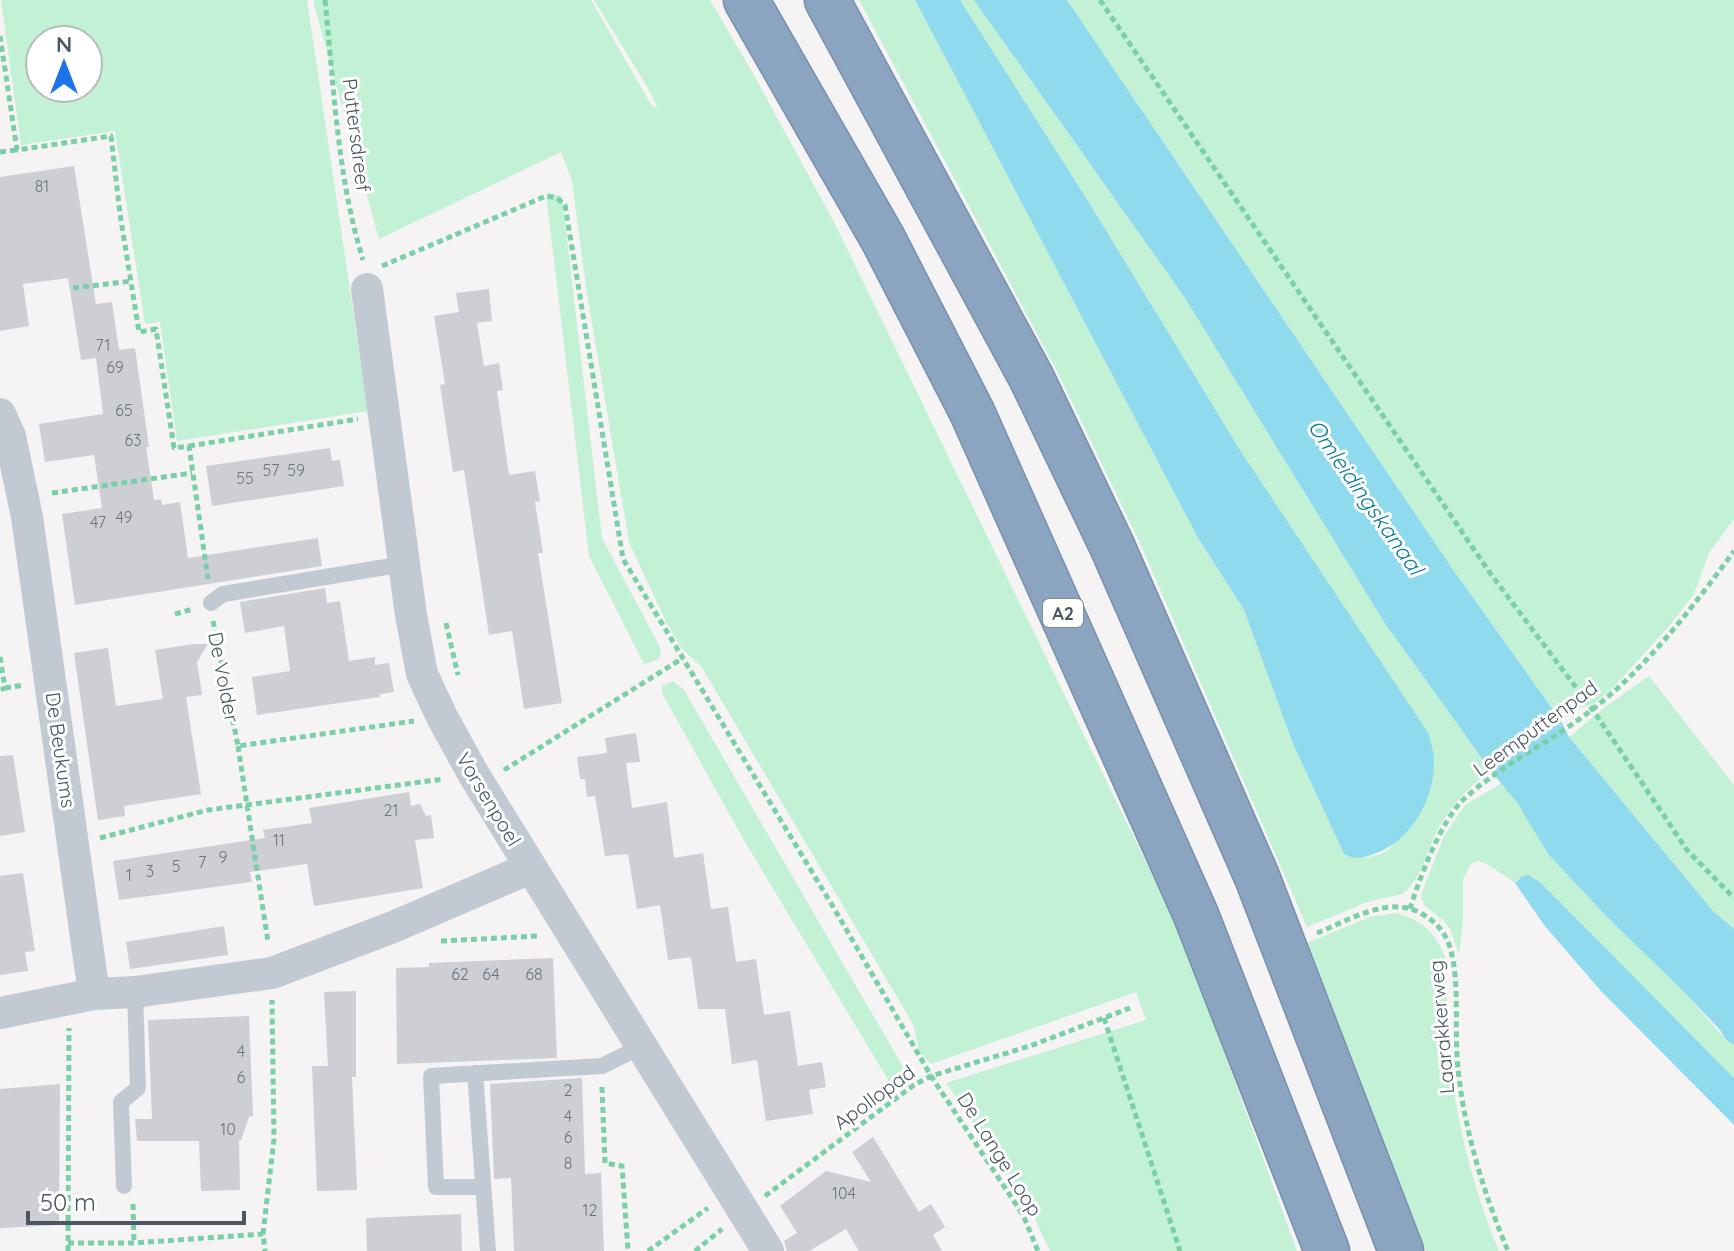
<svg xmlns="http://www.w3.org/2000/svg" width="1734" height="1251" viewBox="0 0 1734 1251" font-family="Quicksand,sans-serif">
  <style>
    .green { fill: #c3f1d5; fill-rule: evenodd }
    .water { fill: #90daee }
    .building { fill: #cdcfd5 }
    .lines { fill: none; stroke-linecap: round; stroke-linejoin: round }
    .motorway-casing { stroke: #7690ad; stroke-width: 47 }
    .path { stroke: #7ad0a6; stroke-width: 5; stroke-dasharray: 6 4; stroke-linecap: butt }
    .service { stroke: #c1cad2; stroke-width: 16 }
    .minor { stroke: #c1cad2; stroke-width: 32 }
    .motorway { stroke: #8ba5c1; stroke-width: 44 }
    .labels { text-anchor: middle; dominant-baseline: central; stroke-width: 6; stroke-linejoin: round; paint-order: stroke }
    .number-label { font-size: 16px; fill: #6b747e }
    .shield { fill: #fff; stroke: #808990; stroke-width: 2 }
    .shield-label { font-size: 18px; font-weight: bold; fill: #4a5661 }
    .street-label { font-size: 20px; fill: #4a5661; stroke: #fff }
    .water-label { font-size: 22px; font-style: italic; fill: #0c7c9b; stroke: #fff }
  </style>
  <rect width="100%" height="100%" fill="#f5f3f3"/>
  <path class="green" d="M1,0H307L368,411L177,441L160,322L145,324L115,131L21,145ZM40,40H88V88H40Z
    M316,0H591L653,108L657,106L649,90L594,0H710L754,75L835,224L1181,934L1297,1251H1050L1032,1213L1005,1166L946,1083L1146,1020L1136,992L931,1064L920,1053L913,1024L701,666L682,649L666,622L629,542L586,287L572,181L561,152L379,239L313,1Z
    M859,0H915L1198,538L1244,610L1293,744L1344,854C1356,860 1376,858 1388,850C1396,844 1425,790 1432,778L1435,764L1429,734L1240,450L1085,196L960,0H974L1185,298L1384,622L1491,771C1468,787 1449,807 1436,833C1426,853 1421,879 1403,894L1367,902L1307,927L1139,541L1058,373Z
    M1067,0H1734V519L1709,553L1694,594L1670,625L1612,689L1594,704L1582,707L1561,721L1452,568Z
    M546,193L562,196L602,538L661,649L659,659L644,664L589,556Z
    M1649,676L1734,785V929L1713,911L1569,737L1605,707Z
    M673,681L684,690L906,1072L890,1083L745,842L662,693V686Z
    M1502,783L1524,813L1548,854L1606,916L1686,994L1726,1040L1734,1045V1078L1533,876L1517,879L1515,883L1487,864L1478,861L1471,864L1463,879V922L1459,954L1450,929L1444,921L1424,905L1421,895L1444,836L1465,805Z
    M1396,913C1422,920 1438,934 1446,960C1447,999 1447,1039 1452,1078C1460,1136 1476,1197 1499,1251H1426L1307,943L1370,917Z"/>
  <path class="water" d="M915,0H960L1085,196L1240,450L1429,734C1431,744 1435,755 1434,765C1433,803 1409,842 1374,854C1363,858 1355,860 1344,854L1293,744L1244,610L1198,538Z
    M974,0H1067L1452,568L1561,721L1569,737L1713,911L1734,929V1045L1726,1040L1720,1030L1686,994L1606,916L1548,854L1518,804L1491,771L1384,622L1185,298Z
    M1529,875L1540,882L1734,1078V1125L1601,991L1544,925L1515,883L1522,876Z"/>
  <path class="building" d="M74,166L96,304L112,302L119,350L135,348L149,447H146L154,500L161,499L162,505L180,502L188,558L318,538L322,566L75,605L62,514L102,508L94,455L45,462L39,424L103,414L96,358L81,360L68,278L23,284L29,326L0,331V177Z
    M489,289L492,321L477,323L484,366L499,363L503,390L497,391L509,475L535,471L540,501L535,502L543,553H538L562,703L524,709L512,631L489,635L464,470L453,472L440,385L445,384L434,316L459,312L456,293Z
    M330,448L332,461L340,460L344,486L212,506L206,466Z
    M325,588L327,603L340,601L349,661L375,657V665L389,663L394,692L380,694V697L257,715L252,677L290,671L284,626L245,633L240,602Z
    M194,644H208L197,662L202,695L186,697L201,794L124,806L125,816L98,820L74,653L108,648L116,706L163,699L155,650Z
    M636,733L640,762L626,763L632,808L667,802L674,858L703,853L711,909L728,907L736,962L756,959L764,1015L790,1011L798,1066L822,1062L826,1087L809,1090L813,1114L766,1121L757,1060L732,1064L725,1009H698L691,957L668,960L660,905L637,909L628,854L605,856L595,796L587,797L585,779H580L577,757L607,753L605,738Z
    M13,755L25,832L0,836V756Z
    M409,792L411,806L420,804L426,816L431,815L434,838L415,840L423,888L314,906L307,864L250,872L252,882L119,900L113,861L265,838L263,830L312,823L309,808Z
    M23,873L35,951L25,952L28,971L0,975V876Z
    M224,926L228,955L130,969L126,942Z
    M553,958L557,1058L397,1064L396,968L429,967V963Z
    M356,991V1077H352L357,1190L317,1191L312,1066H328L324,992Z
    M249,1016L253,1116L249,1117L241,1140H239L240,1190L201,1191L199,1141H137L135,1119H152L148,1020Z
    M582,1078L585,1174L601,1173L604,1251H514L511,1178L494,1179L490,1084Z
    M60,1084L59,1225L0,1228V1089Z
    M873,1137L919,1212L931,1204L945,1227L933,1235L942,1251H859L846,1229L809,1251H787L784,1241L797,1233L780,1206L826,1171L871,1182L852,1152Z
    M461,1214L462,1251H367L366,1218Z"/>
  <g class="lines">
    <g class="motorway-casing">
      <path id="motorway" d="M746,0L883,239L972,412L1196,915L1327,1251
        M827,0L1031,377L1112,546L1257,877L1401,1251"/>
    </g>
    <path class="path" d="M325,0C334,86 337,176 363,260
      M1100,0L1490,573L1593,710L1687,850L1734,898
      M0,36L17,150L111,136L120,214L139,332L156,329L174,448L189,446L208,579
      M0,152L17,150
      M382,266L546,196L557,198L565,205L623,559L835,910L931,1076L1023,1215L1038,1251
      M73,288L132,281
      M189,446L358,419
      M52,493L192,473
      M175,614L193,609
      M213,621L238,746L414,721
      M446,623L458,675
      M0,657L5,688L0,690
      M5,688L24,685
      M238,746L268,942
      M504,770L683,658
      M100,838L208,810L444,779
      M1410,909C1419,879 1441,821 1463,800C1499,766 1554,740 1593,709C1648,666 1693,607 1734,551
      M1317,933C1348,921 1389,894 1422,914C1437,922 1447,935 1451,951C1460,985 1454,1032 1458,1068C1464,1130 1484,1194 1508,1251
      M441,941L538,936
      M1104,1018L1180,1251
      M602,1087L605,1163L622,1166L628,1251
      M765,1196L914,1085L931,1076L1030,1046L1130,1008
      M133,1204L134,1243
      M263,1234L274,1139L272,1000
      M68,1243H134L263,1234L265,1251
      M68,1251L69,1028
      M648,1251L708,1208
      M695,1251L722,1229"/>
    <path class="service" d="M211,603L223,594L404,564
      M475,1073L488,1251
      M124,1186L121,1102L138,1088L135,992
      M482,1187H436L431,1076L602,1066L642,1046"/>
    <path class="minor" d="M367,289L411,615L422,674L442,717L474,775L768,1251
      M0,414L10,436L27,517L94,994L0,1013
      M94,994L135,992L272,973L393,927L530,868"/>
    <use href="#motorway" class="motorway"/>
  </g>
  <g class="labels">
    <g class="number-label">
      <text x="42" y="186">81</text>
      <text x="103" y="345">71</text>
      <text x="115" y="367">69</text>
      <text x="124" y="410">65</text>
      <text x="133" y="440">63</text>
      <text x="271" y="470">57</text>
      <text x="296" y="470">59</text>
      <text x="245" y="478">55</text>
      <text x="124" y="517">49</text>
      <text x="98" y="522">47</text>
      <text x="391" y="810">21</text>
      <text x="279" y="840">11</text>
      <text x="223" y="857">9</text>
      <text x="202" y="862">7</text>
      <text x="176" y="866">5</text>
      <text x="150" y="871">3</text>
      <text x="129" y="875">1</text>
      <text x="460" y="974">62</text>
      <text x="491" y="974">64</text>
      <text x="534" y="974">68</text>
      <text x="241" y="1051">4</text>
      <text x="241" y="1077">6</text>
      <text x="568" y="1090">2</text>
      <text x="568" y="1116">4</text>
      <text x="228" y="1129">10</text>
      <text x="568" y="1137">6</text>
      <text x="568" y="1163">8</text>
      <text x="844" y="1193">104</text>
      <text x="590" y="1210">12</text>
    </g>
    <rect class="shield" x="1043" y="599" width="40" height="28" rx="6"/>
    <g class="shield-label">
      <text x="1063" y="613">A2</text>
    </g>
    <g class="street-label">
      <text transform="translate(357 135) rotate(83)">Puttersdreef</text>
      <text transform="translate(224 677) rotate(79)">De Volder</text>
      <text transform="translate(1535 728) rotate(-36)">Leemputtenpad</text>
      <text transform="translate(61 750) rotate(82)">De Beukums</text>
      <text transform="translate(489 799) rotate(59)">Vorsenpoel</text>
      <text transform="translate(1441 1027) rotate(-95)">Laarakkerweg</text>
      <text transform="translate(874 1097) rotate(-36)">Apollopad</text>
      <text transform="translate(1000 1154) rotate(58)">De Lange Loop</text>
    </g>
    <g class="water-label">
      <text transform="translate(1366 497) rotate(55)">Omleidingskanaal</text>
    </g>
  </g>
  <g transform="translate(64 64)"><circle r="38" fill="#ffffff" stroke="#b7bbc0" stroke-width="2"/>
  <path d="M0-6L14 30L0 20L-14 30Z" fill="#1a73e8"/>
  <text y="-12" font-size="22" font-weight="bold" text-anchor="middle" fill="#4a5661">N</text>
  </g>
  <path d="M28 1211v12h216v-12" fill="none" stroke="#4a5661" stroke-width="4"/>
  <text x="40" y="1211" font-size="24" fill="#4a5661" stroke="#ffffff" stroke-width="6" paint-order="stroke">50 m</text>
</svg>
